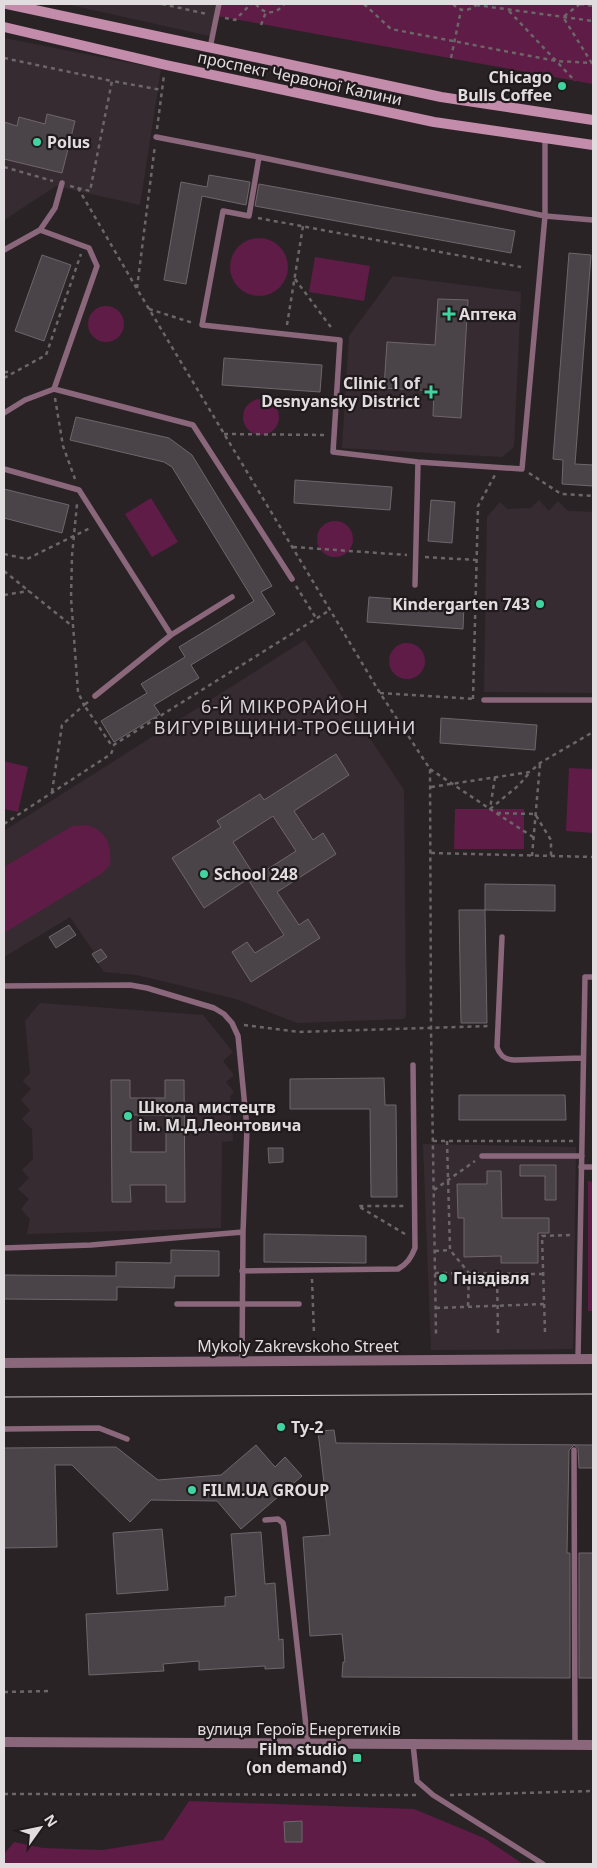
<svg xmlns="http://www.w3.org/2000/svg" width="597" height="1868" viewBox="0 0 597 1868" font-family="'Noto Sans',sans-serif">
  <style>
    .built { fill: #372b32 }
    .green { fill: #5e1c46 }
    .building { fill: #4a4347; stroke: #6e666a; fill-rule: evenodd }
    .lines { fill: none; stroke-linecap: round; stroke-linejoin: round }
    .path { stroke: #6c6668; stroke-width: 2.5; stroke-dasharray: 4 4; stroke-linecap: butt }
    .service { stroke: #8a677a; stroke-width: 5.5 }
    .tertiary { stroke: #8a677a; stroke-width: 10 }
    .secondary { stroke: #c48cab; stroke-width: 10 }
    .tram { stroke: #c9c4c6; stroke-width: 1 }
    .poi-dot { fill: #41d4a1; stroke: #201a1d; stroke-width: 2 }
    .labels { text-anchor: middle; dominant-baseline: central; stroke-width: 4.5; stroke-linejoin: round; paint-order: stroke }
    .poi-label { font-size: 16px; font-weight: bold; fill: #e1dcde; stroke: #201a1d; text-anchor: start }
    .street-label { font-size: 16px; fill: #e1dcde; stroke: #201a1d }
    .neighbourhood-label { font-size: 18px; letter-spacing: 1px; fill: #dad1d6; stroke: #201a1d }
  </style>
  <rect width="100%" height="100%" fill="#2a2326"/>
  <path class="built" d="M66,4H221L214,37Z
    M4,38L161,69L140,205L56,186L4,220Z
    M393,276L521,292L514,447L502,457L342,448L349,336Z
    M539,500L549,511L558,501L568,511L593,512V693L484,692L487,517L500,502L507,509L531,508Z
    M305,640L404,790L406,1016L403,1019L297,1023L236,999L137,975L104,972L92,954L94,952L70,917L4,957V831Z
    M40,1003L203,1015L233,1052L223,1061L234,1075L226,1082L234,1092L230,1096L233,1141L222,1142L221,1228L27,1234L30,1219L21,1209L29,1199L18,1189L29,1178L22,1170L33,1159L32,1129L22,1119L30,1110L21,1100L31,1089L23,1081L30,1073L25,1021Z
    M423,1144L576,1147L573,1349L431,1350Z"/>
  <path class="green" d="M219,4H593V84L217,16Z
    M230 267a29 29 0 1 1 58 0a29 29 0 1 1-58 0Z
    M315,257L370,266L364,301L309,292Z
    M88 324a18 18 0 1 1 36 0a18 18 0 1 1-36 0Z
    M243 417a18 18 0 1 1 36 0a18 18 0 1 1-36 0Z
    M151,498L178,542L152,557L125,514Z
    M317 539a18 18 0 1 1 36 0a18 18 0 1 1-36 0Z
    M389 661a18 18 0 1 1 36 0a18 18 0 1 1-36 0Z
    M4,761L28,767L18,812L4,809Z
    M569,768L593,769V833L566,831Z
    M455,809H524V849H454Z
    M86,825C107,830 112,845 110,865L101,874L4,933V867L72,826Z
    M588,1181L593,1182V1311H588Z
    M189,1801L414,1809L484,1838L523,1864H4V1854L14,1842L43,1848L103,1850L163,1840Z"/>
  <path class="building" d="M47,114L75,121L62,173L4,159V122L17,126L19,117L45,124Z
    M209,175L250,182L246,205L202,196L186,284L164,280L181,182L207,187Z
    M259,184L515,231L511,253L255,206Z
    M569,253L591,255L575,464L593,465V486L562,484L563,460L553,459Z
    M42,255L71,265L44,341L15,331Z
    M438,299L468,300L461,418L433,416L434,391L384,388L387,342L435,345Z
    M224,358L322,365L320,392L222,385Z
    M76,417L169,438L192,455L272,586L261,592L275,614L191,665L199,678L154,705L160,714L114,742L101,721L147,693L141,684L185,657L179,647L254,601L172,467L164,462L70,440Z
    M295,480L392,487L390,510L294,503Z
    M4,489L69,505L62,533L4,518Z
    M431,500L455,502L452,543L428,541Z
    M369,597L464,604L463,629L367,622Z
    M441,718L537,725L535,750L440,743Z
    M336,754L349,775L294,811L313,840L323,833L336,854L277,892L299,925L308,919L320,938L251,982L232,952L247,942L255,953L284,935L249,881L296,851L273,816L233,842L254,875L204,908L172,858L221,827L217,821L260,794L264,800Z
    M485,884L555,885V911L485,910Z
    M459,910H485L487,1023H461Z
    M69,925L76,935L56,948L49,937Z
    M101,949L107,957L98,963L92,954Z
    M384,1078L385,1105H396L397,1197H371L370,1109H290V1079Z
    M111,1080H130V1098H165V1080H184L185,1202H166V1185H130L131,1202H112ZM131,1115H166V1152H131Z
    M459,1095H565L566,1120H459Z
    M268,1148H283V1162L269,1163Z
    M520,1165H556V1200H545V1176H520Z
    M487,1171H501L502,1218H549V1233H538V1263H501V1256L464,1257V1218H458L457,1184H487Z
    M264,1234L366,1236V1263L264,1262Z
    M171,1250L219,1251V1276H175L174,1288L117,1287V1300L4,1299V1275L116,1276V1262L171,1263Z
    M334,1430L336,1443L593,1445V1468H579L578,1448L574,1445L569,1450L567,1553H570V1678L342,1677L343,1662H345L342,1634L310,1636L303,1537L330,1535L318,1431Z
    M256,1445L275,1467L285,1457L302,1476L241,1529L217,1501L151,1500L130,1522L72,1465H55L57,1547L4,1548V1448L116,1447L158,1480L221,1475Z
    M162,1529L168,1590L117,1594L113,1533Z
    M261,1532L265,1584L275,1583L279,1640L283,1639L284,1668L265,1669V1666L199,1670V1661L163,1664L164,1671L89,1675L86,1614L225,1606V1597L236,1596L231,1534Z
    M579,1553H593V1678H579Z
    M302,1821V1842H285L284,1822Z"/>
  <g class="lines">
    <path class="path" d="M162,4L207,14
      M256,4C264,15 276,15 284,4
      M364,4L391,29L556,61L593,63
      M453,4C460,12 469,12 477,4
      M580,4L563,17L593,65
      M580,4L593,6
      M476,5L593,21
      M509,11L575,81
      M225,18L235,20L251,4
      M261,25L266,12
      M4,58L112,81
      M451,58L461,10
      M157,129L164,75
      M4,167L53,181
      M70,186L90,191L112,81L162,90
      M78,188L137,289L380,693L430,769L431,1029L436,1334
      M258,218L521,267
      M295,279L333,330
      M137,288L155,145
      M149,309L193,323
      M287,325L303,226
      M4,372H12
      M4,378L46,355L81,254
      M55,398L63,446L75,479
      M224,434L325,435
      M529,473L561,494L593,496
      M293,547L407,555
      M4,554L27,559L92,527
      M425,557L476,560
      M4,571L72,626
      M296,586L316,618
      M4,595L29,591
      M380,693L474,699
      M473,699L478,506L495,475
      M88,702L84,705L112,746L330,610
      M430,769L490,809L519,785L530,772
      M495,777L490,809L533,837
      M431,787L530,772L540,763L593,732
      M52,792L62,725L84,705L78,692L71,598L72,556L77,504
      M497,813L535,814L551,840V856
      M4,824L111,754L114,746
      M431,853L593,857
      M532,856L540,764
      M244,1025L299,1032L490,1026
      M433,1141H574
      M447,1141L450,1250L469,1273L468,1307
      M434,1190L475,1161
      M405,1234L358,1206H407
      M435,1251L450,1250
      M435,1273L543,1274
      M497,1273L498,1333
      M312,1279L314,1334
      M436,1308L544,1304
      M545,1332L542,1236L572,1235
      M4,1692L52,1691
      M4,1794L419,1795
      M450,1795L593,1791"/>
    <path class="service" d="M210,48L219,4
      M156,137L259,157L545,216L593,220
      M259,157L249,216L223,211L202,325L340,340L333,452L418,462L522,469L545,216V138
      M40,230L89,248L97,266L54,389
      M4,250L40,230L55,208L62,183
      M4,413L25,400L54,389L193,425L292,579
      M4,469L79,490L171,635
      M415,585L418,462
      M95,696L171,635L232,597
      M484,700H593
      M502,937L497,1047C500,1056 505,1060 515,1060L583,1058
      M4,986L130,985L147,988L214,1008L224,1014L232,1023L238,1036L247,1128L243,1232L242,1362
      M482,1156H582
      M581,1167H593
      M4,1248L91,1245L243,1232
      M242,1271L398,1269C407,1264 411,1258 415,1248L413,1065
      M177,1304H299
      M578,1359L585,977H593
      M4,1429L99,1428L127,1439
      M574,1450L575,1745
      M265,1520L278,1519L283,1523L284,1528L308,1744
      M413,1744L417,1781L433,1795L543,1864"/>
    <path class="tertiary" d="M4,1363L593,1359
      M4,1742L593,1745"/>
    <path class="secondary" d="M7,4L441,97L593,120
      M4,27L166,65L434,122L593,145"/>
    <path class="tram" d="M4,1397L593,1394"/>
  </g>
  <g class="poi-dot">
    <circle cx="562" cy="86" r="5"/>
    <circle cx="37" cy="142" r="5"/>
    <path d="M446.5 306.5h5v5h5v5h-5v5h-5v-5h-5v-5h5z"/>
    <path d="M428.5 384.5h5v5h5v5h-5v5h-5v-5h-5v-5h5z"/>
    <circle cx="540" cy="604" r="5"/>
    <circle cx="204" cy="874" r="5"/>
    <circle cx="128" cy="1116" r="5"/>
    <circle cx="443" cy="1278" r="5"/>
    <circle cx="281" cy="1427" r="5"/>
    <circle cx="192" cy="1490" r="5"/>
    <rect x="352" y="1753" width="10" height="10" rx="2.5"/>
  </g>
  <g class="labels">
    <g class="poi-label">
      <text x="552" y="77" text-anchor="end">Chicago<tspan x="552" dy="18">Bulls Coffee</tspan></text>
      <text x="47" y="142">Polus</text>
      <text x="459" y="314">Аптека</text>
      <text x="420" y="383" text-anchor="end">Clinic 1 of<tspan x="420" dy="18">Desnyansky District</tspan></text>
      <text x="530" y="604" text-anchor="end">Kindergarten 743</text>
      <text x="214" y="874">School 248</text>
      <text x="138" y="1107">Школа мистецтв<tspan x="138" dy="18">ім. М.Д.Леонтовича</tspan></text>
      <text x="453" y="1278">Гніздівля</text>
      <text x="291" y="1427">Ту-2</text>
      <text x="202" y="1490">FILM.UA GROUP</text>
      <text x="347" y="1749" text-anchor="end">Film studio<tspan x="347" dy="18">(on demand)</tspan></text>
    </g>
    <g class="street-label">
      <text transform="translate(300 78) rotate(12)">проспект Червоної Калини</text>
      <text x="298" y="1346">Mykoly Zakrevskoho Street</text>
      <text x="299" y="1729">вулиця Героїв Енергетиків</text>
    </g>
    <g class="neighbourhood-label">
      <text x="285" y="706">6-Й МІКРОРАЙОН<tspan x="285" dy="21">ВИГУРІВЩИНИ-ТРОЄЩИНИ</tspan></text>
    </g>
  </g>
  <rect width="597" height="1868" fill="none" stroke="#e1dcde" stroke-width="10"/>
  <g transform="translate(40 1828) rotate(57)" stroke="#201a1d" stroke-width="4" paint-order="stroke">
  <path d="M0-4L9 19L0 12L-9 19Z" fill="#e1dcde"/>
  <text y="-8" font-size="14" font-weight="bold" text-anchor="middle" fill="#e1dcde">N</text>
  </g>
</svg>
